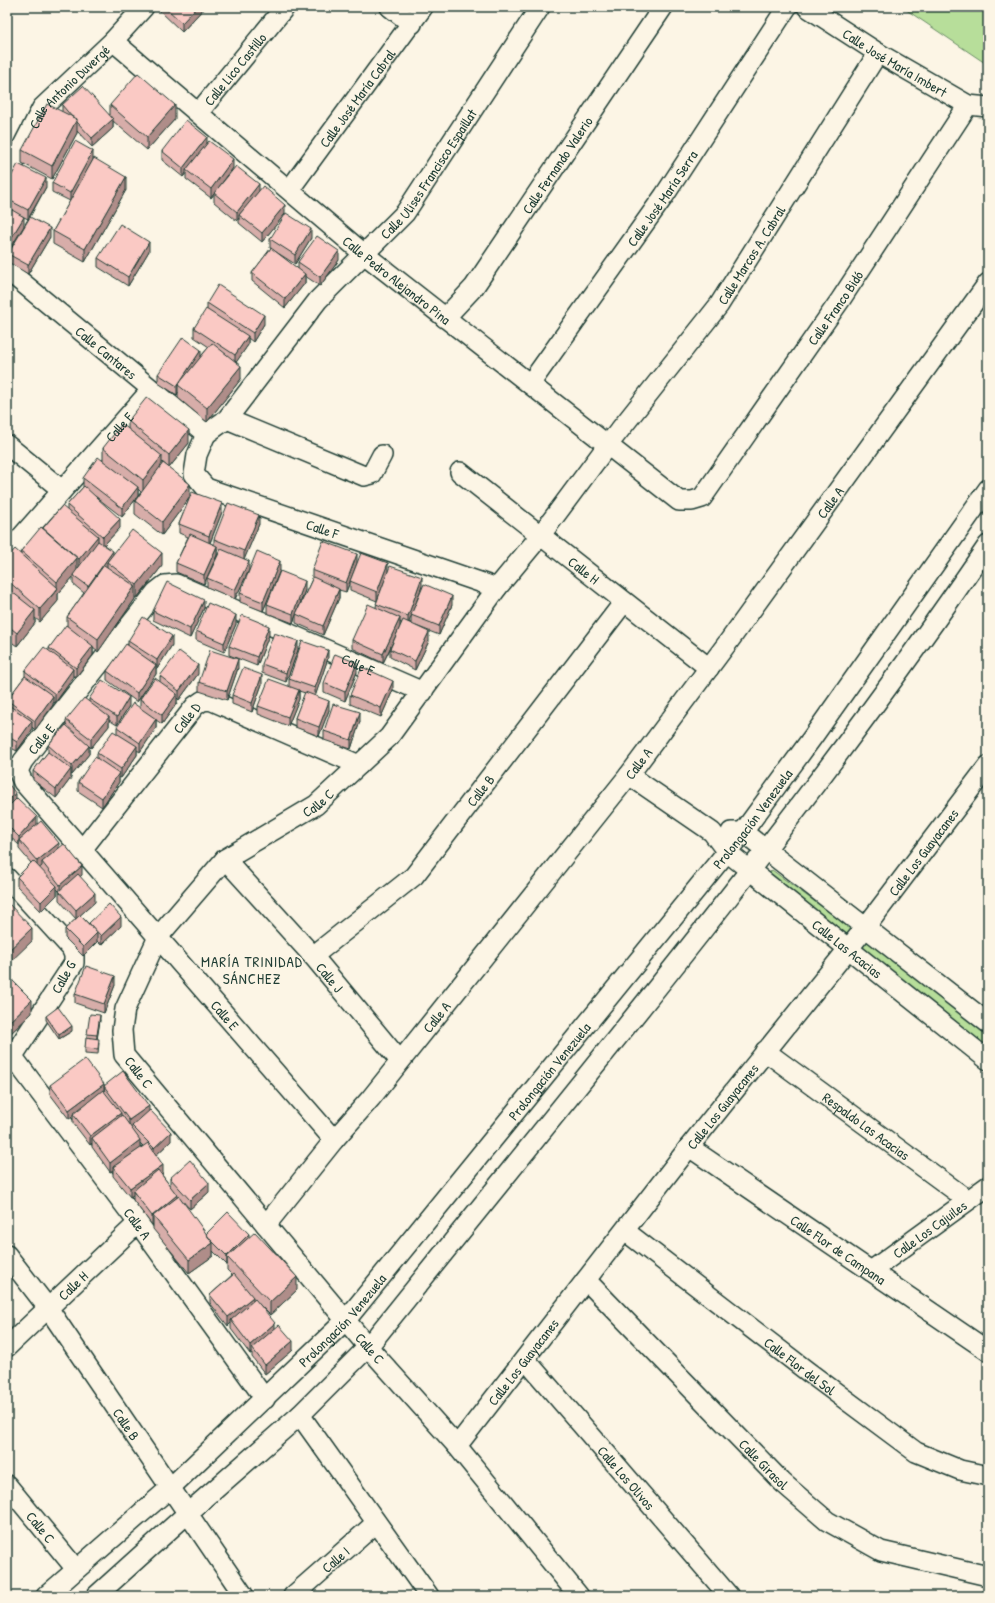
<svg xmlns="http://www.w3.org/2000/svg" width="995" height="1603" viewBox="0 0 995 1603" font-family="'Patrick Hand',sans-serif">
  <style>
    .green { fill: #b7de9a; stroke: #6b8e67 }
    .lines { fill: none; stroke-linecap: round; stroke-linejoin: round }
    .minor-casing { stroke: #1f3d34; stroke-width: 22 }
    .minor { stroke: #fcf5e5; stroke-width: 19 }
    .wall { fill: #d7ada9; stroke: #1f3d34; fill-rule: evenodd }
    .shaded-wall { fill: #af8d89; stroke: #1f3d34 }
    .building { fill: #fac9c4; stroke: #1f3d34 }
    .labels { text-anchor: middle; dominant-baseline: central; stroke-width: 4; stroke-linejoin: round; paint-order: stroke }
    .street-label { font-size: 14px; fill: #1f3d34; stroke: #fcf5e5 }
    .neighbourhood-label { font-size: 15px; letter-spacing: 1px; fill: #1f3d34; stroke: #fcf5e5 }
  </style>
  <rect width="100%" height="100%" fill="#fcf5e5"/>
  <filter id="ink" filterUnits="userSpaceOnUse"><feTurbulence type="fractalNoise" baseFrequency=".025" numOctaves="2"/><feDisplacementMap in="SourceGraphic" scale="8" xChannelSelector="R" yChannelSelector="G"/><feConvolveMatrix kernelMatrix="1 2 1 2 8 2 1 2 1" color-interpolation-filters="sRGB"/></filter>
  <g filter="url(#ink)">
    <path class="green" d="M902,7H988V65Z
      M772,870L988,1030V1059L758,885Z"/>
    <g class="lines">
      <g class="minor-casing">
        <g id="minor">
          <path d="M390,7L412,24"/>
          <path id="s1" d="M807,7L878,53L968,105L988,107"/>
          <path id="s2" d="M113,41L364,254L679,501H692L702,498L841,299L968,105"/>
          <path id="s3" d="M199,112L285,7"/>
          <path id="s4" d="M7,177L42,108L113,41L144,7"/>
          <path id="s5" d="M290,189L423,7"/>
          <path id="s6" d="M7,270L206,434"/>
          <path id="s7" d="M445,318L474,287L663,7"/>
          <path id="s8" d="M530,384L664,196L787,7"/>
          <path d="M227,419L364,476L372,474L382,455"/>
          <path id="s9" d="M206,434L227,419L318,300L405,213L540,7"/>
          <path id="s10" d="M206,434L197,455L194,474L206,488L497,588"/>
          <path d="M7,445L62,490"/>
          <path id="s11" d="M460,472L709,668"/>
          <path id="s12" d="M7,553L151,390"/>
          <path id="s13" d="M629,775L712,832L727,852L988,1060"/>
          <path d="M731,832H743L988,1023"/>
          <path id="s14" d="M81,851L195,706L202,701L210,700L359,765"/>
          <path id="s15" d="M225,859L313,956L400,1061"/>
          <path d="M7,878L71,948L74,955V963L7,1065"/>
          <path id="s16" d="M313,956L414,876L624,602"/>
          <path id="s17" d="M7,1049L138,1223L265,1399"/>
          <path id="s18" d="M765,1051L968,1200"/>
          <path id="s19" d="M334,1140L23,782L18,771L23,761L156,592L165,585L176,584L423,692"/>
          <path id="s20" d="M689,1147L988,1351"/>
          <path id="s21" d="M266,1225L334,1140L371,1098L629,775L729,641L988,283"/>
          <path id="s22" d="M625,1231L807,1371L916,1452L960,1470L988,1476"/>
          <path id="s23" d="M7,1255L48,1308L244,1596"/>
          <path id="s24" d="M871,1271L988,1186"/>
          <path id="s25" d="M586,1280L782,1482L827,1521L881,1551L988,1576"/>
          <path id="s26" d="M7,1347L138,1223"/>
          <path id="s27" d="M525,1359L729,1596"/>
          <path d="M300,1415L429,1596"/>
          <path id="s28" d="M457,1446L689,1147L865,928L988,766"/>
          <path id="s29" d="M7,1485L76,1569"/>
          <path id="s30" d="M46,1596L170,1488L346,1320L743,832L812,738L988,489"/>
          <path d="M96,1596L188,1513L300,1415L368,1347C579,1083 798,824 988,545"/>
          <path id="s31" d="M293,1596L376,1523"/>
          <path id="s32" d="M579,1596L457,1446L368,1347L124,1055L122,1030L125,1009L158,937L225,859L316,805L389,737L497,588L540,536L607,446L719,305L878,53"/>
        </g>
      </g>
      <use href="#minor" class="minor"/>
    </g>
    <path class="wall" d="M65,7H74L70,12Z
      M159,7H205L182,32L159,10Z
      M62,105L110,115V105L175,119L147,150L113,121V128L92,147L77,131V133L52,179L22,163V150L62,111Z
      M207,142L233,168L211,198L186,179V173L183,177L162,160V151Z
      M93,160L77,189L126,190L85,262L53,244V231L70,201L52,192V183Z
      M7,184L46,187L30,217L50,237L28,274L8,262V254L28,219L22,216L24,226L7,254Z
      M259,192L285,214L262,242L239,223V218L237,221L214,202V193Z
      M311,238L295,264L273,250L298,269V262L339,260L320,286L305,276V283L285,308L252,281V273L271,248H270V239Z
      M149,251L128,286L98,267V258Z
      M207,303L264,324L253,342L248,338V345L236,362L241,379L207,422L178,398V392L177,395L158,383V374L201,356L209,347L194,337V328L207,310Z
      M128,421L189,443L169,468L190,496L222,512L210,543L214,545V539L259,524L244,559L249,570L235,599L207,587V578L220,550L217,549V555L204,584L176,572V563L188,537L179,533V524L190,497L162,535L135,514V501L141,492L138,489V496L122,517L95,496L120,528L104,545L113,555L162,566L137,598L135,597V599L98,652L93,648V655L76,677L73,676V678L55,703L53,702V705L35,730L32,727V730L17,751L11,748V752L7,758V700L25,676V671L49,650V648L67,626V617L84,593L73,584V577L58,594V601L40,622L35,618V623L17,646L7,639V558L21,554V551L43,529L67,510V505L83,487V478L103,461V448L128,429ZM162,462L168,467L162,465Z
      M357,563L346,592L339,590V598L323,635L296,623V614L312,579V570Z
      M280,570L263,611L240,602V593Z
      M388,571L422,586L414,608L452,605L439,635L416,626L429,641L415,670L390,657V649L383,663L352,648V640L376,607L377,601L350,590V581ZM411,616V623L408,622ZM400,622L402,623L390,648L400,627Z
      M305,590L293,623L267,613V604Z
      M204,608L190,638L153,620V611Z
      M236,624L224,652L196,640V631Z
      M269,635L257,666L229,655V646Z
      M128,641L172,645L157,669L156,668V674L137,702L107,680V671L128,646Z
      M298,650L286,682L262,673V664Z
      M328,658L315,696L329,710L319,736L295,727V718L305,693L299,691V699L288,726L258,714V706L289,687V679Z
      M238,668L227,700L199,691V682Z
      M357,672L345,701L324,692V683Z
      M198,674L179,700L177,698V703L162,724L156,720V728L140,752L137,750V755L121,778L119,777V782L102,807L78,791V782L97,759V753L117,733V727L140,708V699L160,682V676Z
      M262,684L252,712L232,704V695Z
      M393,690L381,717L350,704V695Z
      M89,699L129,706L117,725L109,720V726L91,748L89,746V754L72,775L71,774V778L56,798L33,780V771L48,752V745L66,726V720L89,702Z
      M360,721L351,749L324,740V731Z
      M7,782L16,799L59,848L82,875L80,877L95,902L80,915L89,924V923L121,926L101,945L97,941V942L83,956L65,938V929L76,919L59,900V891L57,889V895L41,911L17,886V877L31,863L19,849V845L7,834Z
      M7,975L32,1013L9,1035L7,1033Z
      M115,985L104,1013L75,1003V994Z
      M46,1016L72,1031L59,1039L46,1020Z
      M100,1020L97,1038L99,1043L98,1054L85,1053V1048L87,1037V1034Z
      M104,1084V1091V1086L149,1111L171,1141L156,1155L163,1174L162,1175L170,1186V1178L209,1192L190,1209L177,1195V1197L206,1234L249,1237L297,1290L270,1315L259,1304L275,1328L293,1350L265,1374L252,1357V1353L250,1354L231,1329V1323L228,1326L210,1303V1295L232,1275L227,1270V1264V1265L213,1251V1256L189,1273L153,1229V1224L152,1225L133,1200V1195L130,1197L113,1176V1170L110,1172L92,1147V1143L90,1145L73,1123V1116L69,1119L50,1094V1085ZM140,1143L143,1146L140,1148Z"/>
    <path class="shaded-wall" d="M70,7H74L70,12Z
      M197,7H205L182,32V23Z
      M175,105V119L147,150V137Z
      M77,119V133L52,179V166Z
      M113,119V128L92,147V138Z
      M207,137V146L186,170V173L183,177V168Z
      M93,151V160L70,202V193Z
      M233,159V168L211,198V189Z
      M126,177V190L85,262V249Z
      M46,178V187L28,219V210Z
      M259,184V193L239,215V218L237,221V212Z
      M285,205V214L262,242V233Z
      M24,217V226L7,254V245Z
      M50,228V237L28,274V265Z
      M311,229V238L295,264V255Z
      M149,242V251L128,286V277Z
      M339,251V260L320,286V277Z
      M305,274V283L285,308V299Z
      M264,315V324L253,342V333Z
      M248,336V345L235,364V355Z
      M201,350V359L178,385V392L177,395V386Z
      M241,366V379L207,422V408Z
      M189,430V443L169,468V455Z
      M162,456V469L143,493V480Z
      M190,484V497L162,535V522Z
      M138,487V496L122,517V508Z
      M222,503V512L209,545V536Z
      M259,515V524L244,560V551Z
      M120,519V528L103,546V537Z
      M98,536V545L79,568V559Z
      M217,546V555L204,584V575Z
      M113,551V560L107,562V568L88,595V586Z
      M162,553V566L137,598V585Z
      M357,554V563L346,592V583Z
      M77,558V572L73,575V577L58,594V601L40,622V609L57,590V582Z
      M249,561V570L235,599V590Z
      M280,561V570L263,611V602Z
      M388,563V572L377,601V592Z
      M422,577V586L408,625V616Z
      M305,581V590L293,623V614Z
      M135,586V599L98,652V639Z
      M339,589V598L323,635V626Z
      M452,596V605L439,635V626Z
      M204,600V608L190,638V629Z
      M35,610V623L17,646V633Z
      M236,615V624L224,652V643Z
      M400,618V627L383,663V654Z
      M269,626V635L257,666V657Z
      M429,632V641L415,670V661Z
      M172,636V645L157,669V660Z
      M298,641V650L286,682V673Z
      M93,646V655L76,677V668Z
      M328,650V658L315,697V688Z
      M238,659V668L227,700V691Z
      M357,663V672L345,701V692Z
      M156,665V674L137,702V693Z
      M198,665V674L179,700V691Z
      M73,669V678L55,703V694Z
      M262,675V684L252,712V703Z
      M393,681V690L381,717V708Z
      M299,690V699L288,726V717Z
      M177,694V703L162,724V715Z
      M53,696V705L35,730V721Z
      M129,697V706L117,725V717Z
      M329,701V710L319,736V727Z
      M360,712V721L351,749V740Z
      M109,717V726L91,748V739Z
      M156,719V728L140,752V743Z
      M32,721V730L17,751V742Z
      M11,743V752L7,758V749Z
      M89,746V754L72,775V766Z
      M137,746V755L121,778V769Z
      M71,769V778L56,798V789Z
      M119,773V782L102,807V798Z
      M16,794V802L7,809V800Z
      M37,817V826L19,840V845V837Z
      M59,843V851L42,862V866L37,870V861Z
      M82,866V875L60,894V885Z
      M57,886V895L41,911V902Z
      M95,893V902L76,919V910Z
      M121,917V926L101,945V936Z
      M32,928V941L7,965V952Z
      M97,933V942L83,956V947Z
      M115,976V985L104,1013V1004Z
      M32,1000V1013L9,1035V1022Z
      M100,1015V1020L97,1040V1035Z
      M72,1026V1031L59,1039V1035Z
      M104,1084V1092L73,1114V1116L69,1119V1110Z
      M149,1106V1115L129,1129V1120Z
      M121,1113V1122L92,1138V1143L90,1145V1136Z
      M171,1132V1141L154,1157V1148Z
      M140,1140V1149L113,1167V1170L110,1172V1163Z
      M163,1165V1174L135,1194L133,1191V1195L130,1197V1188Z
      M209,1183V1192L190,1209V1200Z
      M177,1195V1204L153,1216V1224L152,1225V1216Z
      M249,1234V1243L227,1257V1265V1256Z
      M213,1243V1256L189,1273V1260Z
      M297,1277V1290L270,1315V1302Z
      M253,1297V1306L231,1320V1323L228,1326V1317Z
      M275,1323V1332L252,1348V1353L250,1354V1345Z
      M293,1341V1350L265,1374V1365Z"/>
    <path class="building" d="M165,7H197L182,23Z
      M138,73L175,105L147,137L110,105Z
      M83,86L113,119L92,138L77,122V119L72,117L62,105Z
      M47,104L77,119L52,166L22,150Z
      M186,120L207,137L183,168L162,151Z
      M75,141L93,151L70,193L52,183Z
      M209,141L233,159L211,189L186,170Z
      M94,158L126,177L85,249L53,231Z
      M18,164L46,178L28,210L7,199V184Z
      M236,166L259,184L237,212L214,193Z
      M263,186L285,205L262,233L239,215Z
      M7,207L24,217L7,245Z
      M286,213L311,229L295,255L270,239Z
      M30,217L50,228L28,265L8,254Z
      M120,224L149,242L128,277L98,258Z
      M317,236L339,251L320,277L298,262Z
      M271,248L305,274L285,299L252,273Z
      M218,285L264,315L253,333L207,303Z
      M206,309L248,336L235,355L194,328Z
      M183,337L201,350L177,386L158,374Z
      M212,343L241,366L207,408L178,385Z
      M147,397L189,430L169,455L128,421Z
      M122,424L162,456L143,480L103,448Z
      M98,457L138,487L122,508L83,478Z
      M163,463L190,484L162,522L135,501Z
      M84,486L120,519L103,537L67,505Z
      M192,492L222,503L209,536L179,524Z
      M228,503L259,515L244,551L214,539Z
      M62,506L98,536L79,559L43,528Z
      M41,527L77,558L57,582L21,551Z
      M132,530L162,553L137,585L107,562Z
      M190,534L217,546L204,575L176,563Z
      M98,541L113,551L88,586L73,575Z
      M323,541L357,554L346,583L312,570Z
      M15,549L58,588L40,609L7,580V558Z
      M221,549L249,561L235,590L207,578Z
      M257,551L280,561L263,602L240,593Z
      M361,553L388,563L377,592L350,581Z
      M104,565L135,586L98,639L67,617Z
      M390,566L422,577L408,616L376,604Z
      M280,571L305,581L293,614L267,604Z
      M313,577L339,589L323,626L296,614Z
      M167,582L204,600L190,629L153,611Z
      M424,584L452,596L439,626L411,615Z
      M7,588L35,610L17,633L7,625Z
      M208,603L236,615L224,643L196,631Z
      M368,604L400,618L383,654L352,640Z
      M242,615L269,626L257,657L229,646Z
      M143,617L172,636L157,660L128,641Z
      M403,620L429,632L415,661L390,649Z
      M66,625L93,646L76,668L49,648Z
      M274,633L298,641L286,673L262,664Z
      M302,641L328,650L315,688L289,679Z
      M126,644L156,665L137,693L107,671Z
      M44,647L73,669L55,694L25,671Z
      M210,650L238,659L227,691L199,682Z
      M179,651L198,665L179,691L160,676Z
      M335,654L357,663L345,692L324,683Z
      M362,667L393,681L381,708L350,695Z
      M243,668L262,675L252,703L232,695Z
      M25,676L53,696L35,721L7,700Z
      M155,678L177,694L162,715L140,699Z
      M269,679L299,690L288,717L258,706Z
      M102,680L129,697L117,717L89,699Z
      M305,692L329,701L319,727L295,718Z
      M84,698L109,717L91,739L66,720Z
      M133,703L156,719L140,743L117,727Z
      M7,704L32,721L17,742L7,736Z
      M333,704L360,712L351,740L324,731Z
      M66,725L89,746L72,766L48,745Z
      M113,731L137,746L121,769L97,753Z
      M7,740L11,743L7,749Z
      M48,752L71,769L56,789L33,771Z
      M95,757L119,773L102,798L78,782Z
      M7,782L16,794L7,800Z
      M17,798L37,817L19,837L7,825V808Z
      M41,821L59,843L37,861L19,840Z
      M64,844L82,866L60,885L42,862Z
      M33,861L57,886L41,902L17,877Z
      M78,874L95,893L76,910L59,891Z
      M7,902L32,928L7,952Z
      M109,904L121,917L101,936L89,923Z
      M80,915L97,933L83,947L65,929Z
      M86,966L115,976L104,1004L75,994Z
      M7,975L32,1000L9,1022L7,1020Z
      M58,1007L72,1026L59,1035L46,1016Z
      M90,1014L100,1015L97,1035L87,1034Z
      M86,1037L99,1039L98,1049L85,1048Z
      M85,1059L104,1084L69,1110L50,1085Z
      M123,1071L149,1106L129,1120L104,1086Z
      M103,1090L121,1113L90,1136L73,1114Z
      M150,1110L171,1132L154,1148L132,1126Z
      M122,1115L140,1140L110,1163L92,1138Z
      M148,1143L163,1165L130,1188L113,1167Z
      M190,1160L209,1183L190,1200L170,1178Z
      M158,1170L177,1195L152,1216L133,1191Z
      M179,1196L213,1243L189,1260L153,1216Z
      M228,1212L249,1234L227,1256L209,1238L206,1234Z
      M255,1232L297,1277L270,1302L227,1257Z
      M234,1274L253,1297L228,1317L210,1295Z
      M255,1299L275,1323L250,1345L231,1320Z
      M279,1325L293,1341L265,1365L252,1348Z"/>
  </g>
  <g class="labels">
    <g class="street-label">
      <text stroke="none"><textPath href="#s1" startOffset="104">Calle José María Imbert</textPath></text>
      <text stroke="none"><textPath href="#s3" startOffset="56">Calle Lico Castillo</textPath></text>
      <text stroke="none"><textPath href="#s4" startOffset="111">Calle Antonio Duvergé</textPath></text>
      <text stroke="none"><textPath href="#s5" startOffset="113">Calle José María Cabral</textPath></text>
      <text stroke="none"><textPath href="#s7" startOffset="190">Calle Fernando Valerio</textPath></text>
      <text stroke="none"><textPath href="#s9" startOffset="344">Calle Ulises Francisco Espaillat</textPath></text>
      <text stroke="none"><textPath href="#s8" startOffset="228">Calle José María Serra</textPath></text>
      <text stroke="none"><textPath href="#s32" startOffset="1744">Calle Marcos A. Cabral</textPath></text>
      <text stroke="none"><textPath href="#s2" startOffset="371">Calle Pedro Alejandro Pina</textPath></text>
      <text stroke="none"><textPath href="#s2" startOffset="985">Calle Franco Bidó</textPath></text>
      <text stroke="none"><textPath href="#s6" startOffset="129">Calle Cantares</textPath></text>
      <text stroke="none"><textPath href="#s12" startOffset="169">Calle E</textPath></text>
      <text stroke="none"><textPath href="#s21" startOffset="917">Calle A</textPath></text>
      <text stroke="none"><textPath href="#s10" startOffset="184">Calle F</textPath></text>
      <text stroke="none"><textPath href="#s11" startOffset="158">Calle H</textPath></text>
      <text stroke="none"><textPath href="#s19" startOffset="934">Calle E</textPath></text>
      <text stroke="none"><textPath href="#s14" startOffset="170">Calle D</textPath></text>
      <text stroke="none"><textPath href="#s19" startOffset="526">Calle E</textPath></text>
      <text stroke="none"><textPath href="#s21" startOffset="593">Calle A</textPath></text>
      <text stroke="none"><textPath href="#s16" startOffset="237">Calle B</textPath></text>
      <text stroke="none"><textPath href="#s32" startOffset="1044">Calle C</textPath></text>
      <text stroke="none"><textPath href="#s30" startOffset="1053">Prolongación Venezuela</textPath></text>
      <text stroke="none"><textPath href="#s28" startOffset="755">Calle Los Guayacanes</textPath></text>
      <text stroke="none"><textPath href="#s13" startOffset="280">Calle Las Acacias</textPath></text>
      <text transform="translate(63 977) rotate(-61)">Calle G</text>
      <text stroke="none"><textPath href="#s15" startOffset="158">Calle J</textPath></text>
      <text transform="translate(225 1015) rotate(49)">Calle E</text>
      <text stroke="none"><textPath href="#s21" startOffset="269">Calle A</textPath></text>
      <text stroke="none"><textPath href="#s30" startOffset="729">Prolongación Venezuela</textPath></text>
      <text transform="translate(139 1072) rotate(52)">Calle C</text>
      <text stroke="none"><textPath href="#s28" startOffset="431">Calle Los Guayacanes</textPath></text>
      <text stroke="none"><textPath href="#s18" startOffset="126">Respaldo Las Acacias</textPath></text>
      <text stroke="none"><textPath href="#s17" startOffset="218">Calle A</textPath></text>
      <text stroke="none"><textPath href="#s24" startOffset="72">Calle Los Cajuiles</textPath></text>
      <text stroke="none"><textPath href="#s20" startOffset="181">Calle Flor de Campana</textPath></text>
      <text stroke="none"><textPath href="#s26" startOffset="90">Calle H</textPath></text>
      <text stroke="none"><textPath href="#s30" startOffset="405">Prolongación Venezuela</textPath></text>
      <text transform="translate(370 1348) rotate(49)">Calle C</text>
      <text stroke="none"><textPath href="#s28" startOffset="107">Calle Los Guayacanes</textPath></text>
      <text stroke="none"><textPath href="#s22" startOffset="221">Calle Flor del Sol</textPath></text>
      <text stroke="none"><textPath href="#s23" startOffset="207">Calle B</textPath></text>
      <text stroke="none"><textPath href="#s25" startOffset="256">Calle Girasol</textPath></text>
      <text stroke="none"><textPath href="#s27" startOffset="156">Calle Los Olivos</textPath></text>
      <text stroke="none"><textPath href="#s29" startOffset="54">Calle C</textPath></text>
      <text stroke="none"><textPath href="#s31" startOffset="56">Calle I</textPath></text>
    </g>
    <g class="neighbourhood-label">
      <text x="252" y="961">MARÍA TRINIDAD<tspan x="252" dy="17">SÁNCHEZ</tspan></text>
    </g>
  </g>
  <rect width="995" height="1603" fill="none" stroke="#fcf5e5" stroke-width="24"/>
  <rect x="12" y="12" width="971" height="1579" fill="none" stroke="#1f3d34" stroke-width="1.5" filter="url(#ink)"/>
</svg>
